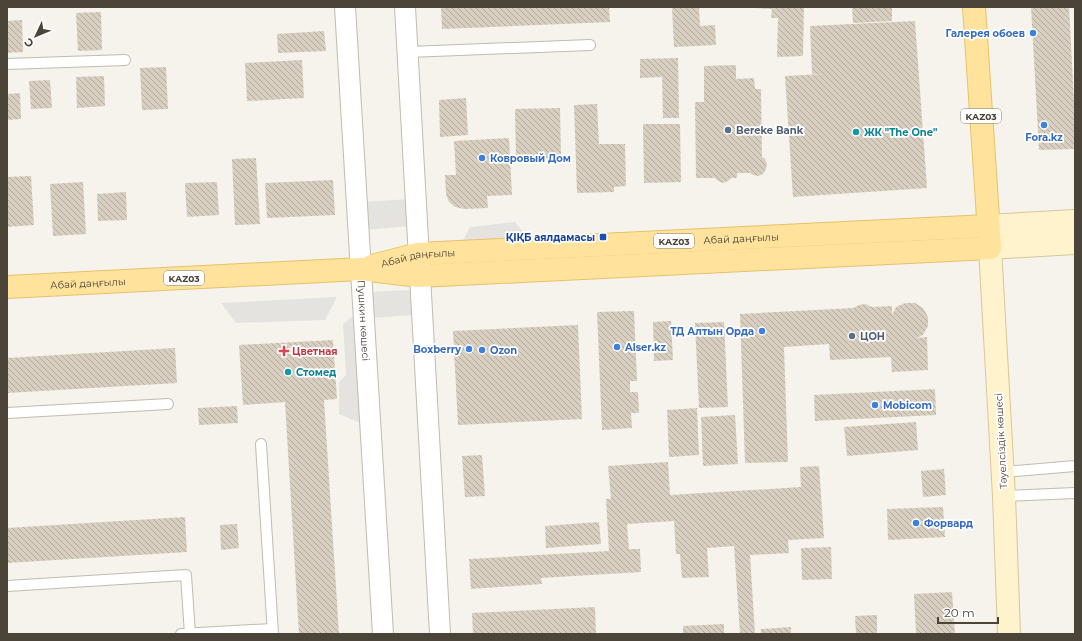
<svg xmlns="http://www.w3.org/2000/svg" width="1082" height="641" viewBox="0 0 1082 641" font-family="Montserrat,sans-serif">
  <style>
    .parking { fill: #e5e3e0 }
    .building { fill: url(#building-back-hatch) }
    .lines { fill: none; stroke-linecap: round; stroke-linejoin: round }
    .service-casing { stroke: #c2bbae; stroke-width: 12 }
    .minor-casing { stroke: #c2bbae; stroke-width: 22 }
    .secondary-casing { stroke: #d6c79b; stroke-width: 24 }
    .primary-casing { stroke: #e6c16a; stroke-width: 24 }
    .service { stroke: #fff; stroke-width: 10 }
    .minor { stroke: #fff; stroke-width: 20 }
    .secondary { stroke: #fff3cd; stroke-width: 22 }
    .primary { stroke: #ffe39c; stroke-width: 22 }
    .shop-dot { fill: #3f7fe0; stroke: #fff; stroke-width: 1.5 }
    .service-dot { fill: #5c6f8a; stroke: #fff; stroke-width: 1.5 }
    .culture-dot { fill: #0f9aa8; stroke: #fff; stroke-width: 1.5 }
    .transit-dot { fill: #1a4fb4; stroke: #fff; stroke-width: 1.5 }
    .health-dot { fill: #e0444e; stroke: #fff; stroke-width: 1.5 }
    .labels { text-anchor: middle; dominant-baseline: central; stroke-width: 3.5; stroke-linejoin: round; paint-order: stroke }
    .shield { fill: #fff; stroke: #817c74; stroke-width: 1 }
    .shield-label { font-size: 9px; font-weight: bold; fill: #4b4439 }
    .shop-label { font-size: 10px; font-weight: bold; fill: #366cbe; stroke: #fff; text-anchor: start }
    .service-label { font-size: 10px; font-weight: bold; fill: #4e5e75; stroke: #fff; text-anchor: start }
    .culture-label { font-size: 10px; font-weight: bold; fill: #0d838f; stroke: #fff; text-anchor: start }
    .transit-label { font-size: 10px; font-weight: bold; fill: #164399; stroke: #fff; text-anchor: end }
    .street-label { font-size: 10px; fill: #4b4439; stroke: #fff }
    .health-label { font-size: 10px; font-weight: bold; fill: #be3a42; stroke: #fff; text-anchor: start }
  </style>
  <defs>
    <pattern id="building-back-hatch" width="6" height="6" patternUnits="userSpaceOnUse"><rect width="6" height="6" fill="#d8cfc1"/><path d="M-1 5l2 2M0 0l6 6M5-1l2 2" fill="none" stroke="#b1aa9e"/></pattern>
  </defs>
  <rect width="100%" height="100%" fill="#f6f3ec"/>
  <path class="parking" d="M409,199L410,226L365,230L362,202Z
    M515,222L528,238L461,244L470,227Z
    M410,290L413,315L371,318L369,292Z
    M337,297L325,320L236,323L221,303Z
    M353,316L360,423L339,414V382L346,375L343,324Z"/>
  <path class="building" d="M441,7H609L610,22L442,29Z
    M672,7H699L700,26L715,25L716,45L674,47Z
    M753,7H804L803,56L777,57L778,18H771L772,9L753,8Z
    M852,7H892V21L853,23Z
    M1031,7H1069L1075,120V149L1039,150Z
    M101,12L102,50L78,51L76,13Z
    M22,20L23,52L7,53V21Z
    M915,21L927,188L793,197L785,76L824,74H812L810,26Z
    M324,31L326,51L278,53L277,34Z
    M678,58L679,118H663L662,77L640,78V59Z
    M302,60L304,98L247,101L245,63Z
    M736,65V79L754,78L755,89H761L762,157L765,159L767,164L766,169L763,174L758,176L753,175L750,173H737V178H731L728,181L723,183L718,181L715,178H696L695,102H704V66Z
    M166,67L168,109L142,110L140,68Z
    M104,76L105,106L77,108L76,77Z
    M50,80L52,108L31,109L29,81Z
    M20,93L21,119L7,120V94Z
    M466,98L468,135L440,137L439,100Z
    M597,104L599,144H625L626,186L614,187V192L577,193L574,105Z
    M560,108L561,158L516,159L515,109Z
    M643,124H680L681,182L644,183Z
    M509,138L512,195L487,196L488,208L464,209L455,207L449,202L446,194L445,175H456L454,141Z
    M256,158L260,224L235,225L232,159Z
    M31,176L34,225L7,227V177Z
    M333,180L335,215L267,218L265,183Z
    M83,182L86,234L53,236L50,184Z
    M217,182L219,215L187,217L185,183Z
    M126,192L127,220L98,221L97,194Z
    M905,303H915L923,308L928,317V326L923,335L916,338L927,337L928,370L892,372L891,357L830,360L829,344L784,347L788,462L745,463L740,314L853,308L859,305L865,304L872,307L892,306V315L896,307Z
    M634,311L637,381H630V392H638L639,413H631L632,428L602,430L597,312Z
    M671,321L673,360L654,361L653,322Z
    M724,322L728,407L699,408L695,323Z
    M578,325L582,419L458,425L453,331Z
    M333,340L337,399L324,400L339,634H299L285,402L243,405L239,345Z
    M175,348L177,383L7,393V358Z
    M935,389L936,415L815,421L814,395Z
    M237,406L238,423L199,425L198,408Z
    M697,408L699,455L669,457L667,410Z
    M735,415L738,464L703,466L701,417Z
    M916,422L918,450L847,456L844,427Z
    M482,455L485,496L465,497L462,456Z
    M668,462L670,495L801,487L800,467L819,466L824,538L788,540L789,553L750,555L755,634H740L734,546L707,548L709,577L682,578L680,554H676L674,521L627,524L629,549H640L641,572L541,578L542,584L471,589L469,559L609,551L606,499H611L608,466Z
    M944,469L946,495L923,497L921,471Z
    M943,507L945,537L888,540L887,509Z
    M185,517L187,552L7,563V528Z
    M599,522L601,544L546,548L545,526Z
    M237,524L239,548L221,550L220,525Z
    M831,547L832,579L802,580L801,548Z
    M952,592L955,634H916L914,594Z
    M595,607L596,634H473L472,613Z
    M877,615V634H856L855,616Z
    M724,624V634H683V626Z
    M791,627V634H761V629Z"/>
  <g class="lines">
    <g class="service-casing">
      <path id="service" d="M408,52L590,45
        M7,64L125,60
        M7,413L168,404
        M261,444L273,634
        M1003,472L1075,466
        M1004,496L1075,493
        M7,586L186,575L190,634
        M181,634L272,629"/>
    </g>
    <g class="minor-casing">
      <g id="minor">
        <path id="s1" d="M345,7L383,634"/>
        <path d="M405,7L440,634"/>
      </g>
    </g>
    <g class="secondary-casing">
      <path id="secondary" d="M988,226L1075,221
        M1009,634L1004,496L990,248L1075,243"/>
    </g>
    <g class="primary-casing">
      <g id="primary">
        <path id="s2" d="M372,266L418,254L988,226"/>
        <path id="s3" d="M7,287L361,269L419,276L990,248L974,7"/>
      </g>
    </g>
    <use href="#service" class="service"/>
    <use href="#minor" class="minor"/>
    <use href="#secondary" class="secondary"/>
    <use href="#primary" class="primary"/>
  </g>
  <g class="shop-dot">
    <circle cx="1033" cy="33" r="4"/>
    <circle cx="1044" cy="125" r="4"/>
    <circle cx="482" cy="158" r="4"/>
    <circle cx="762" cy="331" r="4"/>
    <circle cx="617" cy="347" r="4"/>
    <circle cx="469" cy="349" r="4"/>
    <circle cx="482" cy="350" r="4"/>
    <circle cx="875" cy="405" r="4"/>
    <circle cx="916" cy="523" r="4"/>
  </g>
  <g class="service-dot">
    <circle cx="728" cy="130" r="4"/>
    <circle cx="852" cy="336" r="4"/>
  </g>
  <g class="culture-dot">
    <circle cx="856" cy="132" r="4"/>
    <circle cx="288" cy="372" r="4"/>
  </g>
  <rect class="transit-dot" x="599" y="233" width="8" height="8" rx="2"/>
  <path class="health-dot" d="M282 345h4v4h4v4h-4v4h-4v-4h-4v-4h4z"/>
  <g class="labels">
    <g class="shield">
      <rect x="961" y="109" width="40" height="14" rx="3"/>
      <rect x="654" y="234" width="40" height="14" rx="3"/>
      <rect x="164" y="271" width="40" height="14" rx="3"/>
    </g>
    <g class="shield-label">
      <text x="981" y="116">KАZ03</text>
      <text x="674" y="241">KАZ03</text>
      <text x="184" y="278">KАZ03</text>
    </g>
    <g class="shop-label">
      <text x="1025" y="33" text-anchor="end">Галерея обоев</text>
      <text x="1044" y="137" text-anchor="middle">Fora.kz</text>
      <text x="490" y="158">Ковровый Дом</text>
      <text x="754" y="331" text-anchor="end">ТД Алтын Орда</text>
      <text x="625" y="347">Alser.kz</text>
      <text x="461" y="349" text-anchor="end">Boxberry</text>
      <text x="490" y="350">Ozon</text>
      <text x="883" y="405">Mobicom</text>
      <text x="924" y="523">Форвард</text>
    </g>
    <g class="service-label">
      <text x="736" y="130">Bereke Bank</text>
      <text x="860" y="336">ЦОН</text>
    </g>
    <g class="culture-label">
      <text x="864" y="132">ЖК "The One"</text>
      <text x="296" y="372">Стомед</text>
    </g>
    <g class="transit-label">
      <text x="595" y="237">ҚІҚБ аялдамасы</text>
    </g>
    <g class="street-label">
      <text stroke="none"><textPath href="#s2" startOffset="371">Абай даңғылы</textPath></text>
      <text stroke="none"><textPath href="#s2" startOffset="47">Абай даңғылы</textPath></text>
      <text stroke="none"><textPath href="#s3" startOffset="81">Абай даңғылы</textPath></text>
      <text stroke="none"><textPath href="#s1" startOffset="314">Пушкин көшесі</textPath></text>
      <text transform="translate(1001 441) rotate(-93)">Тәуелсіздік көшесі</text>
    </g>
    <g class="health-label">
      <text x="292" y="351">Цветная</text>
    </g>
  </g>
  <rect width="1082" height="641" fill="none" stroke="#4b4439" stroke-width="16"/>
  <g transform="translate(36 36) rotate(226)" stroke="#ffffff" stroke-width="3" paint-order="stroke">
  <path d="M0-3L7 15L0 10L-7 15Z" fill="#4b4439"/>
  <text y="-6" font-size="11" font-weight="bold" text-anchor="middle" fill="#4b4439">С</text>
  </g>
  <path d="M938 617v6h60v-6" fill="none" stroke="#4b4439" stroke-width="2"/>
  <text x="944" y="617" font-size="12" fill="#4b4439" stroke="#ffffff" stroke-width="3" paint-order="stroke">20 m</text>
</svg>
